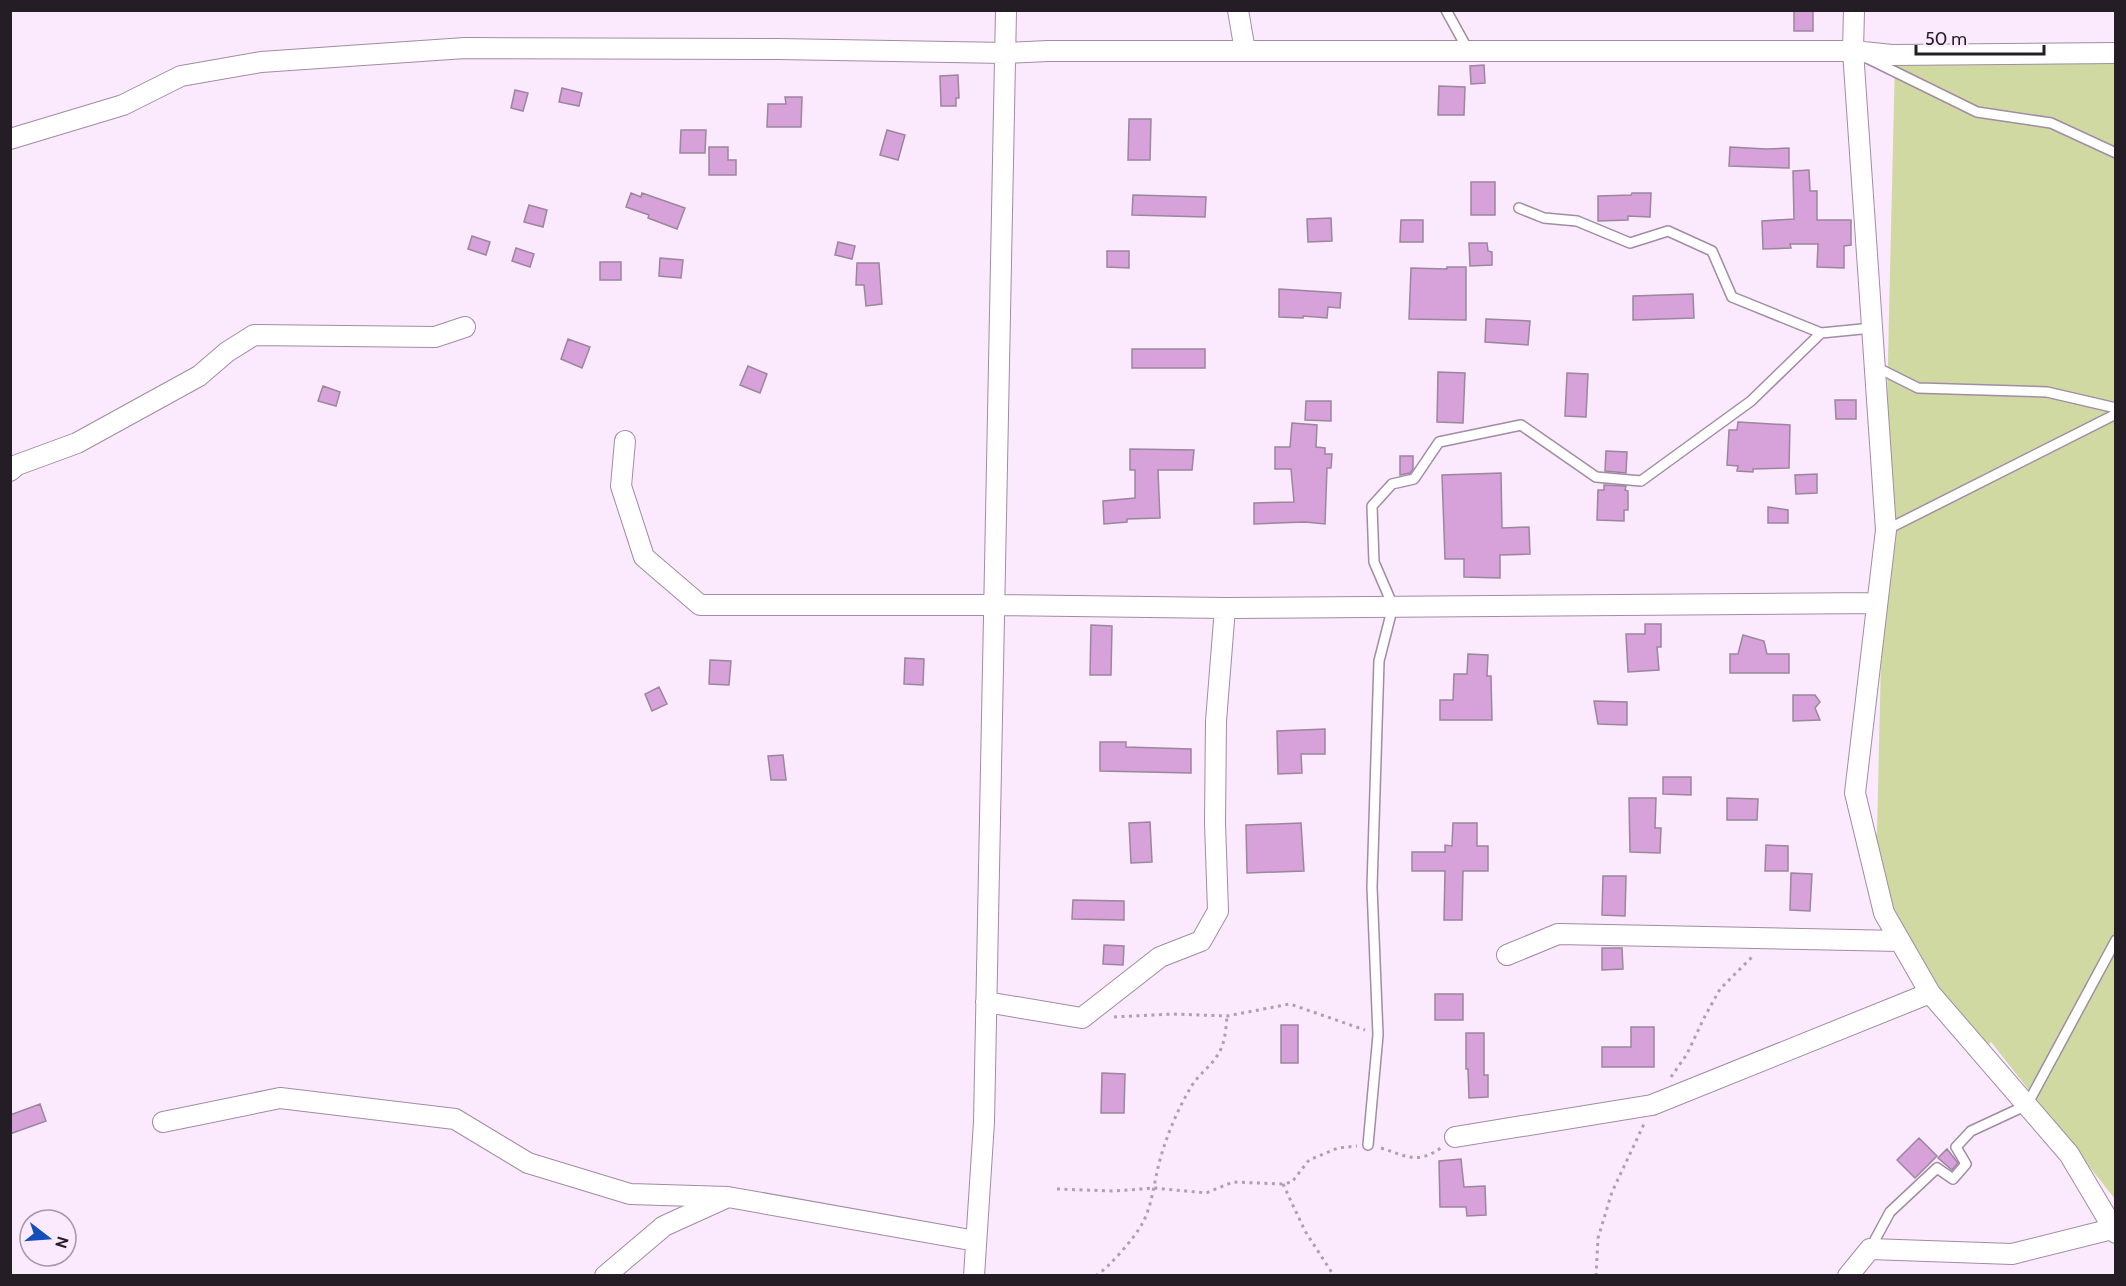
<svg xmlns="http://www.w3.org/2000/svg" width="2126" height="1286" viewBox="0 0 2126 1286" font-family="Cabin,sans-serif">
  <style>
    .green { fill: #d0d9a1 }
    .building { fill: #d6a2d9; stroke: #9b869d; stroke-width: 1.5 }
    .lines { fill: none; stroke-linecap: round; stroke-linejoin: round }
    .service-casing { stroke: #a18ca3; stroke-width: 12 }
    .minor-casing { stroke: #a18ca3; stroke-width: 22 }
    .path { stroke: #aea0b0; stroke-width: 3; stroke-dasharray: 3 4.5; stroke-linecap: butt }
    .service { stroke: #fff; stroke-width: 9 }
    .minor { stroke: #fff; stroke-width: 20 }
  </style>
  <rect width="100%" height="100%" fill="#fbe9fd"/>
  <path class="green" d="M2115,43V1199L1991,1042L1980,1051L1884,913L1867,844L1877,833L1895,58Z"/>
  <path class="building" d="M1794,10H1813V31H1794Z
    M1484,65L1485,83L1471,84L1470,66Z
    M958,75L959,98H956V106H941L940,76Z
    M1439,86L1465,87L1464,115H1438Z
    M562,88L582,93L579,106L559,102Z
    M515,90L528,93L523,111L511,108Z
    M785,97H802L801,127H767L768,104H786Z
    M1129,119H1151L1150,160H1128Z
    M681,130H706L705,153H680Z
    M887,130L905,135L898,160L880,155Z
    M709,147H728V160H736V175H709Z
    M1730,147L1766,149L1789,148V168L1729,166Z
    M1809,170L1810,191H1817V220H1851V245L1844,246V268L1817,267L1818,244H1790L1791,248L1763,249L1762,221L1794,219L1793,171Z
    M1471,182H1495V215H1471Z
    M631,193L641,197L642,193L685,208L677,229L648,218L649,215L626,207Z
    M1632,193H1651L1650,217L1628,216V220L1598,221V196L1631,195Z
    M1133,195L1206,197L1205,217L1132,215Z
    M529,205L547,210L543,227L524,222Z
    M1331,218L1332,241L1308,242L1307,219Z
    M1401,220H1423V242H1400Z
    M472,236L490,242L486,255L468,249Z
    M838,242L855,246L852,259L835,255Z
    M1469,243H1487L1488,251L1492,252V265L1470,266Z
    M516,248L534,254L530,267L512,261Z
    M1107,251H1129V268L1107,267Z
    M660,258L683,260L681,278L659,276Z
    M600,262H621V280H600Z
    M857,263H879L882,304L866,306L864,285H856Z
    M1447,267H1466V320L1409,319L1411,268L1447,269Z
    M1279,289L1341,293L1340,308L1328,307L1327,318L1303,316V318L1279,317Z
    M1693,294L1694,318L1633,320V296Z
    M1486,319L1530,321L1528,345L1485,342Z
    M568,339L590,347L582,368L561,359Z
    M1132,349H1205V368H1132Z
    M748,366L767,374L760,393L740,385Z
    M1438,372L1465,373L1463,423L1437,422Z
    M1567,373L1588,374L1586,417L1565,416Z
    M323,386L340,392L336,406L318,401Z
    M1835,400H1856V419H1836Z
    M1306,401H1331V421L1305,420Z
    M1738,422L1790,425L1789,468L1753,469V472L1737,471L1738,466L1727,465L1729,430H1737Z
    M1292,423L1317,425L1316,447L1325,448V454H1332L1331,468H1327L1325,524L1305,522L1254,524V503L1294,502L1291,469H1275V447H1290Z
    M1130,449L1194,450L1192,470H1158L1160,518L1127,519V522L1104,524L1103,501L1135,498V470H1130Z
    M1606,451L1627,452L1626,473L1605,471Z
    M1400,456H1413V469L1410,473L1400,475Z
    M1501,473L1502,528L1529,527L1530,554L1500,555V578L1464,577V559H1445L1442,475Z
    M1817,474V493L1796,494L1795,475Z
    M1604,485L1626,486L1625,490L1628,491V510H1624V521L1597,520L1598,490H1604Z
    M1768,507L1788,510V523H1768Z
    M1645,624H1661V647H1657L1659,670L1628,672L1626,634H1645Z
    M1091,625L1112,626L1111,675H1090Z
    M1743,635L1764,641L1767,654H1789V673H1730V654H1738Z
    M1468,654L1488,655L1487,676H1491L1492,720H1440V700H1453L1454,674H1467Z
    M905,658L924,659L923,685L904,684Z
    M710,660L731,661L729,685L709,684Z
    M659,687L667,704L652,711L645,694Z
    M1793,695H1815L1820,702L1815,708L1820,720L1793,721Z
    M1594,701L1627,702V725L1598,724Z
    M1325,729V754H1301L1302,773L1278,774L1277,731Z
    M1100,742H1126V747L1191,749V773L1100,771Z
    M783,755L786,780H771L768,756Z
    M1663,777H1691V795L1663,794Z
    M1629,798H1656L1655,828H1661L1660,853L1630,852Z
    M1727,798L1758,799L1757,820H1727Z
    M1150,822L1152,862L1131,863L1129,823Z
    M1301,823L1304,871L1247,873L1246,825Z
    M1453,823H1477V846H1488V871H1463L1462,920H1444L1445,871H1412V852H1445V845L1452,846Z
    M1766,845L1788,846V871H1765Z
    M1791,873L1812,874L1810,911L1790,910Z
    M1603,876H1626L1625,916L1602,915Z
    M1073,900L1124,901V920L1072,919Z
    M1104,945L1124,946L1123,965L1103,964Z
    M1602,948H1622L1623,969L1602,970Z
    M1435,994H1463V1020H1435Z
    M1281,1025H1298V1063H1281Z
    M1631,1027H1654V1067H1602V1047H1631Z
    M1466,1033H1484V1075H1488V1097L1469,1098L1468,1069H1466Z
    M1102,1073L1125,1074L1124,1113H1101Z
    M40,1104L46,1121L10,1134V1115Z
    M1919,1138L1937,1156L1915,1178L1897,1160Z
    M1947,1149L1958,1163L1952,1170L1938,1158Z
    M1461,1159L1464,1187L1485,1186L1486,1215L1467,1216L1466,1207H1440L1439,1161Z"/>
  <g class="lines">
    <g class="service-casing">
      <path id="service" d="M1446,10L1468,50
        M1869,59L1977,112L2051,123L2116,153
        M1519,208L1544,218L1577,221L1630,243L1668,231L1712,251L1732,297L1821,333
        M1876,367L1918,388L2047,392L2116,408
        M1886,530L2116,414
        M1368,1145L1378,1035L1372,887L1379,661L1393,606L1374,562L1372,506L1392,484L1414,479L1439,442L1521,425L1596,477L1641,481L1751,401L1821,333L1872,328
        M1870,1249L1890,1212L1937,1168L1953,1179L1966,1164L1956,1147L1971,1131L2027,1105L2116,940"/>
    </g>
    <g class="minor-casing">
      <path id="minor" d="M1238,10L1245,51
        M1854,10L1853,51L1886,530L1855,793L1884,913L1930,993L2069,1154L2116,1233
        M10,139L123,105L181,76L261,62L465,48L778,49L1006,53L1048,51H1853L1892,55L2116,53
        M625,441L621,486L644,557L700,605H995L1225,608L1877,603
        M10,471L17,465L77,443L199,376L227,352L254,335L435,337L465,327
        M1507,955L1558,934L1900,941
        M986,1002L1082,1018L1160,957L1201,941L1218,911L1215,823L1216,721L1225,608
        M163,1122L280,1098L455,1119L528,1163L630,1194L728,1197
        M1455,1137L1652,1105L1930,993
        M605,1276L664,1226L728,1197L976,1241
        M974,1276L984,1122L1006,10
        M1848,1276L1870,1249L2012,1254L2112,1229"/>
    </g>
    <path class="path" d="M1114,1017L1173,1014L1227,1016L1290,1004L1365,1030
      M1671,1077L1687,1054L1704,1018L1720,989L1752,957
      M1381,1148C1406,1156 1418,1165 1442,1147
      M1283,1184L1305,1231L1334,1276
      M1057,1189L1113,1191L1155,1188L1206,1193L1233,1182L1283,1184L1292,1182L1309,1160L1338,1148L1357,1146
      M1096,1276C1110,1266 1133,1240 1142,1224C1151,1208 1153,1190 1157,1172C1163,1144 1176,1112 1191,1087C1198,1075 1210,1067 1217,1056C1225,1045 1226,1029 1227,1016
      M1596,1276L1598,1238L1612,1192L1644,1124"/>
    <use href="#service" class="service"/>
    <use href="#minor" class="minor"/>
  </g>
  <rect width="2126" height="1286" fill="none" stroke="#251d26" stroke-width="24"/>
  <g transform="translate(48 1238) rotate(107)"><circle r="28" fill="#fbe9fd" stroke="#a597a7" stroke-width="1.5"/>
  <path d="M0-4.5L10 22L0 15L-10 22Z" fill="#134fbb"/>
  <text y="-9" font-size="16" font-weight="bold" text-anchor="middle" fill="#251d26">N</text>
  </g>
  <path d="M1916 45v9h128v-9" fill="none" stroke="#251d26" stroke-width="3"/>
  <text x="1925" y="45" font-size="18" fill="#251d26" stroke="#fbe9fd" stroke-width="4.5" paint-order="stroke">50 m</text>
</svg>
